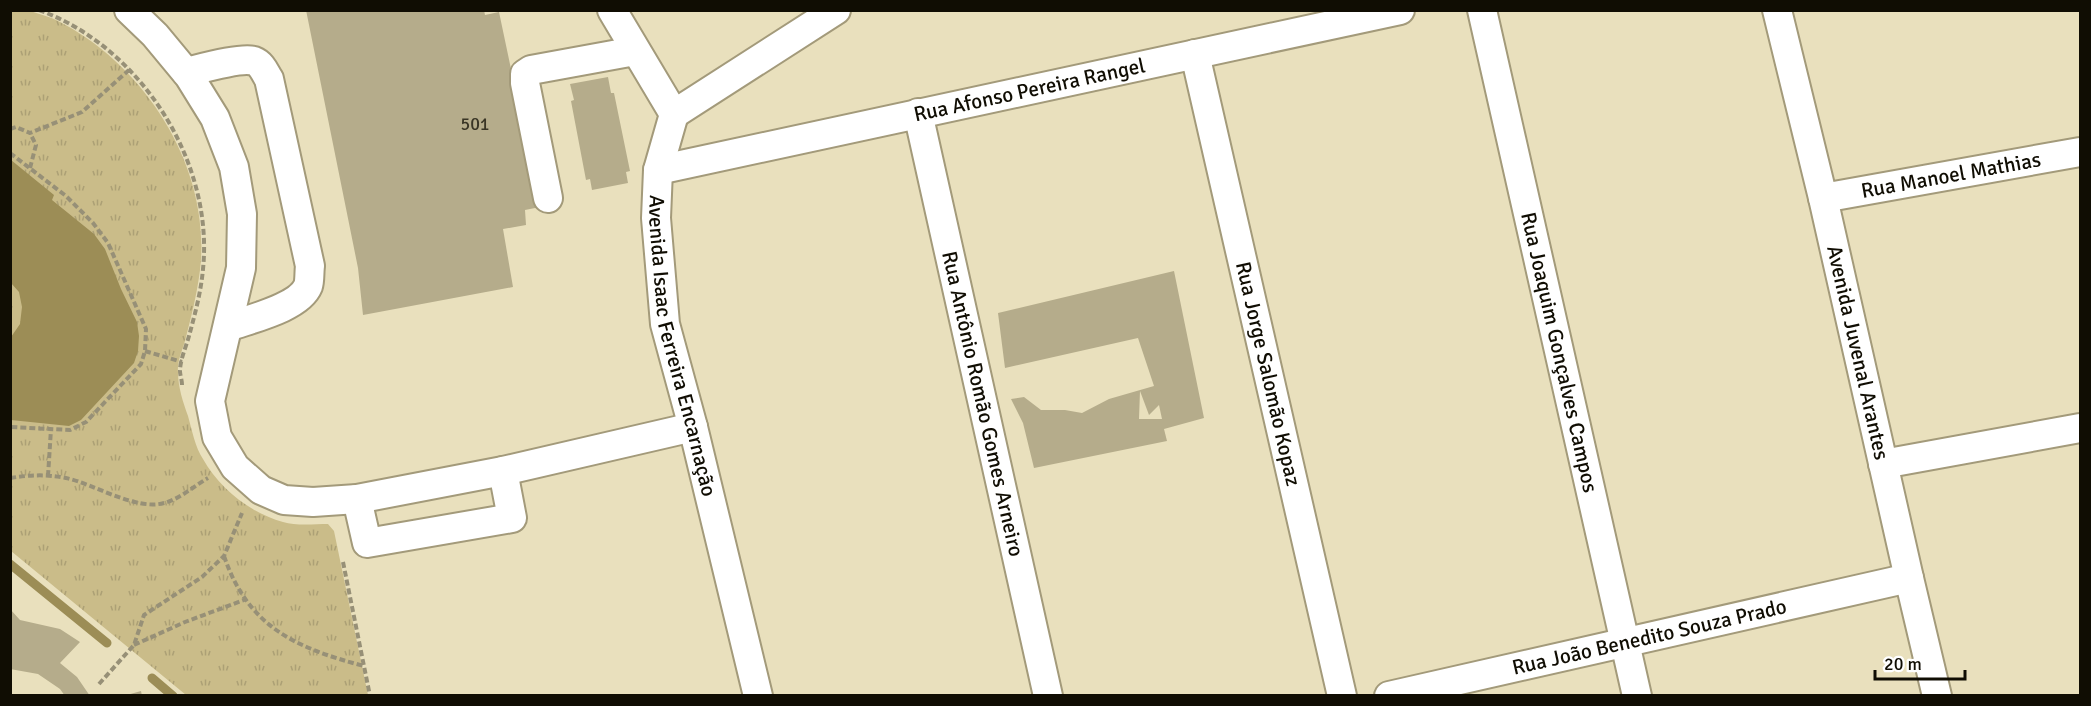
<svg xmlns="http://www.w3.org/2000/svg" width="2091" height="706" viewBox="0 0 2091 706" font-family="Signika,sans-serif">
  <style>
    .park { fill: url(#park-tufts) }
    .water { fill: #9c8d56 }
    .lines { fill: none; stroke-linecap: round; stroke-linejoin: round }
    .stream { stroke: #9c8d56; stroke-width: 9 }
    .building { fill: #b5ac8b; fill-rule: evenodd }
    .minor-casing { stroke: #a39a7a; stroke-width: 32 }
    .path { stroke: #979077; stroke-width: 4; stroke-dasharray: 6 3; stroke-linecap: butt }
    .minor { stroke: #fff; stroke-width: 28 }
    .labels { text-anchor: middle; dominant-baseline: central; stroke-width: 4.5; stroke-linejoin: round; paint-order: stroke }
    .number-label { font-size: 18px; fill: #393525 }
    .street-label { font-size: 21px; fill: #100d03; stroke: #fff }
  </style>
  <defs>
    <pattern id="park-tufts" width="24" height="20" patternUnits="userSpaceOnUse" patternTransform="scale(1.5)"><rect width="24" height="20" fill="#cabc89"/><path d="M3 7l-1-3M5 7V3M7 7l1-3M15 17l-1-3M17 17v-4M19 17l1-3" fill="none" stroke="#aca075"/></pattern>
  </defs>
  <rect width="100%" height="100%" fill="#e9e0bd"/>
  <path class="park" d="M28,10C38,14 49,16 58,21C147,66 212,170 200,270C197,294 191,318 185,341C182,351 177,362 178,372C178,387 183,402 188,416C192,430 195,447 203,459C219,488 250,513 283,522C296,526 314,524 328,524L334,531L368,695H186L11,551L10,11Z"/>
  <path class="water" d="M11,160L54,195L52,200L94,234L105,249L121,289L137,322L139,336L138,351L134,363L81,420L69,426L11,420V337L20,324L22,307L19,292L11,283Z"/>
  <g class="lines">
    <path class="stream" d="M10,564L107,643
      M152,678L173,696"/>
  </g>
  <path class="building" d="M306,10H484L485,15L499,12L540,207L525,210L526,225L503,229L513,287L363,315L358,268Z
    M608,77L611,93H614L630,171L626,172L628,183L592,190L590,179L586,180L571,101L574,100L570,84Z
    M1174,271L1204,418L1164,429L1167,441L1034,468L1023,423L1011,399L1024,397L1041,410H1065L1082,413L1109,399L1154,386L1138,338L1005,368L998,313ZM1140,391L1149,415L1159,405L1162,419H1139Z
    M10,609L20,620L60,629L80,642L60,663L77,677L90,696H65L60,689L38,674L10,669Z
    M141,691L142,696H127V695Z"/>
  <g class="lines">
    <g class="minor-casing">
      <g id="minor">
        <path d="M129,10L155,35L189,76L215,118L234,167L242,214L241,268L210,401L217,437L235,467L261,490L284,500L313,502L357,499L503,471L693,427"/>
        <path id="s1" d="M612,10L674,114L658,170L656,218L665,324L693,427L758,696"/>
        <path id="s2" d="M1482,10L1637,696"/>
        <path id="s3" d="M1777,10L1823,198L1909,578L1937,696"/>
        <path id="s4" d="M1195,54L1342,696"/>
        <path d="M186,72C199,69 242,57 254,61C262,64 265,73 269,79L310,266C309,272 310,280 308,286C299,308 249,319 228,327"/>
        <path id="s5" d="M918,113L1048,696"/>
        <path d="M674,114L836,10"/>
        <path id="s6" d="M658,170L1400,10"/>
        <path d="M548,198L525,83V74L531,70L635,51"/>
        <path id="s7" d="M1823,198L2080,152"/>
        <path d="M1883,464L2080,428"/>
        <path d="M357,499L367,543L512,518L503,471"/>
        <path id="s8" d="M1389,696L1909,578"/>
      </g>
    </g>
    <path class="path" d="M39,10C141,47 214,162 203,269C201,292 195,314 189,336C186,347 180,360 180,371C180,375 182,380 182,385
      M10,129L16,127L30,133L82,112L129,70
      M10,153L66,196L93,223L108,243L146,329L145,351L141,364L86,422L70,430L10,427
      M30,168L36,145L30,133
      M145,351L182,362
      M48,476L51,429
      M10,478C30,475 46,474 66,478C94,484 136,511 164,503C180,499 194,486 208,478
      M224,556C248,627 296,648 364,666
      M343,562L370,696
      M134,645L185,622L244,600
      M99,684L134,645L144,615L202,577L224,556L242,513"/>
    <use href="#minor" class="minor"/>
  </g>
  <g class="labels">
    <g class="number-label">
      <text x="475" y="124">501</text>
    </g>
    <g class="street-label">
      <text stroke="none"><textPath href="#s6" startOffset="380">Rua Afonso Pereira Rangel</textPath></text>
      <text stroke="none"><textPath href="#s7" startOffset="130">Rua Manoel Mathias</textPath></text>
      <text stroke="none"><textPath href="#s1" startOffset="358">Avenida Isaac Ferreira Encarnação</textPath></text>
      <text stroke="none"><textPath href="#s2" startOffset="351">Rua Joaquim Gonçalves Campos</textPath></text>
      <text stroke="none"><textPath href="#s3" startOffset="352">Avenida Juvenal Arantes</textPath></text>
      <text stroke="none"><textPath href="#s4" startOffset="328">Rua Jorge Salomão Kopaz</textPath></text>
      <text stroke="none"><textPath href="#s5" startOffset="298">Rua Antônio Romão Gomes Arneiro</textPath></text>
      <text stroke="none"><textPath href="#s8" startOffset="267">Rua João Benedito Souza Prado</textPath></text>
    </g>
  </g>
  <rect width="2091" height="706" fill="none" stroke="#100d03" stroke-width="24"/>
  <path d="M1875 670v9h90v-9" fill="none" stroke="#100d03" stroke-width="3"/>
  <text x="1884" y="670" font-size="18" fill="#100d03" stroke="#ffffff" stroke-width="4.5" paint-order="stroke">20 m</text>
</svg>
